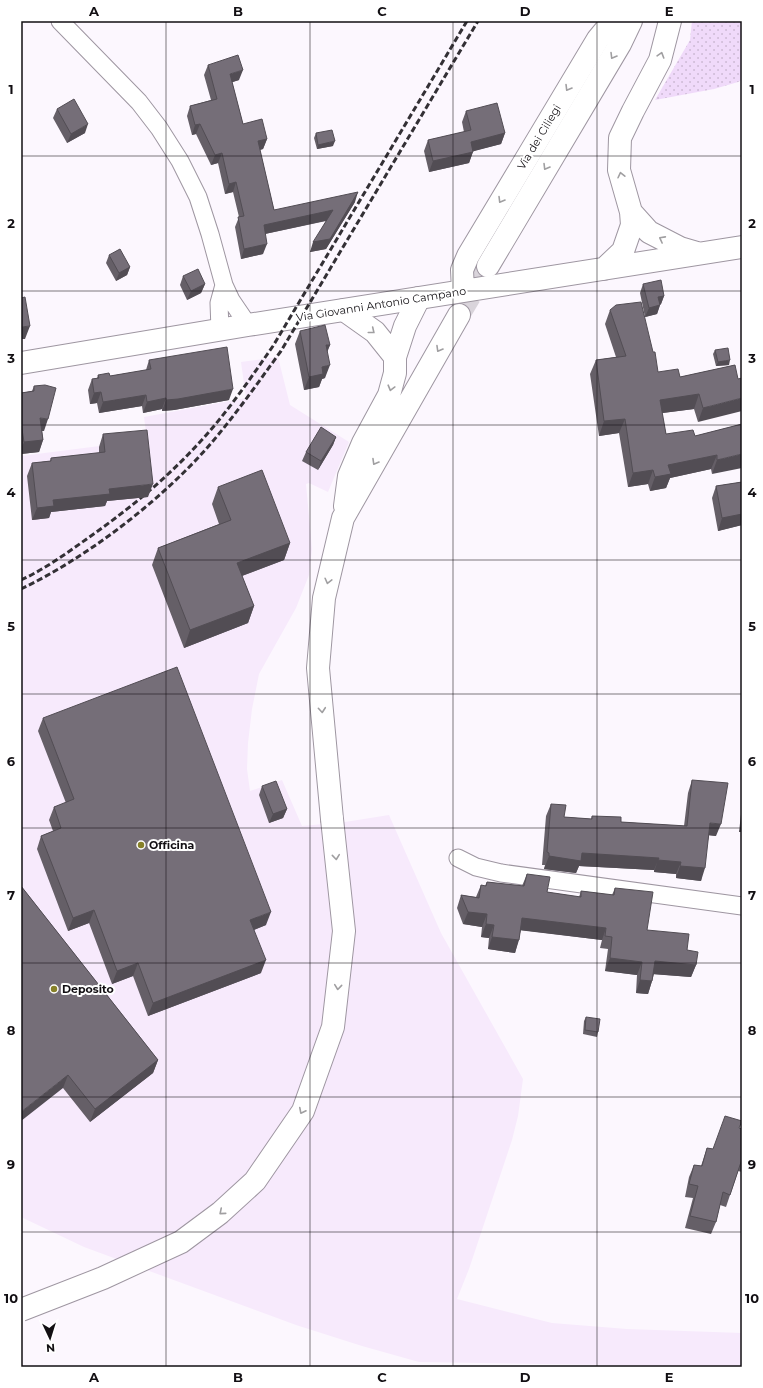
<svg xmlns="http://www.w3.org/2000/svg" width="763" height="1388" viewBox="0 0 763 1388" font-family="Montserrat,sans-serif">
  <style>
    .built { fill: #f7eafc }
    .grass { fill: url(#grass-dots) }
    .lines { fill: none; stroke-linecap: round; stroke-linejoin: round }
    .highway-tunnel { stroke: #d9d4db; stroke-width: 22; stroke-dasharray: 22 11; stroke-linecap: butt }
    .minor-casing { stroke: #9e96a1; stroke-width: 19 }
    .major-casing { stroke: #9e96a1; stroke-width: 24 }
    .highway-casing { stroke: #9e96a1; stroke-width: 24 }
    .minor { stroke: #fff; stroke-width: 17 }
    .major { stroke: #fff; stroke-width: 22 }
    .highway { stroke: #fff; stroke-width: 22 }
    .rail { stroke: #333035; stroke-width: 3; stroke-dasharray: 6 3; stroke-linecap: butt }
    .highway-bridge-casing { stroke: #9e96a1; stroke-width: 24; stroke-linecap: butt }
    .highway-bridge { stroke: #fff; stroke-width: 22 }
    .wall { fill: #655f67 }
    .shaded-wall { fill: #524d54 }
    .building { fill: #756e78; stroke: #524d54 }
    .oneway { stroke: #a09fa1 }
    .grid { fill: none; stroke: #120f13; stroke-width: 1; stroke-opacity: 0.55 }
    .poi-dot { fill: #878129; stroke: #fff; stroke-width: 1.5 }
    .labels { text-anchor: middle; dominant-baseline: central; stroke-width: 4; stroke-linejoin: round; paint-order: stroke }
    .street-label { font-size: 11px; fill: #120f13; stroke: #fff }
    .poi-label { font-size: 11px; font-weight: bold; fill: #120f13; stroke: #fff; text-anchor: start }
    .neatline { fill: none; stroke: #120f13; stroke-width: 1.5 }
    .grid-label { font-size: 13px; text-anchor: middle; font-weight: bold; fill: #120f13 }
  </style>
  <defs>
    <pattern id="grass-dots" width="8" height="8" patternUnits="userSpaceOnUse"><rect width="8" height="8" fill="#f0dafa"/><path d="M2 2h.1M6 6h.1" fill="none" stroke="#cdbad5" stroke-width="1.8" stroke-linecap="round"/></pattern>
  </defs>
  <rect width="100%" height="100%" fill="#fcf7fe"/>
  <path class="built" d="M278,357L290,405L349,442L328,492L309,483L306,484L312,549L309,575L296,608L259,674L252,709L248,743L247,769L250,791L282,780L302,826L345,822L389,815L441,933L523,1079L518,1116L512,1140L469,1269L457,1299L552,1323L627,1329L742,1333V1367L419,1362L362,1346L296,1325L84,1247L21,1217V456L147,440L144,417L246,398L241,362Z"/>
  <path class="grass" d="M692,21H742V80L738,82L714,89L655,100L690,40Z"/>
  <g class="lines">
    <path class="highway-tunnel" d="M459,315L488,266"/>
    <g class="minor-casing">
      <path id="minor" d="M60,21L139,102L159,128L180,161L198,197L210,234L224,285L231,300L248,325
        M220,330L219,303L224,285
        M458,858L476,867L501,873L742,906"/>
    </g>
    <g class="major-casing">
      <path id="major" d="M631,212L649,232L680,248L697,253
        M604,269L623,251L632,225L631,212L619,170L620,138L633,111L660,60L670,21
        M463,291L462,270L468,256L598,39L613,21
        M21,363L248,325L742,247"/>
    </g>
    <g class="highway-casing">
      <path id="highway" d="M488,266L620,44L631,21
        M344,310L375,332L395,357
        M345,506L349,476L363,443L389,395L395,373V357L405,326L419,298
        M332,819L318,668L324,598L343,518L459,315"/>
    </g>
    <use href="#minor" class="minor"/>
    <use href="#major" class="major"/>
    <use href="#highway" class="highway"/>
    <path class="rail" d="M21,580C45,569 67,553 88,538C128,510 166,479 199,443C227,413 250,379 273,346L467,21
      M21,589C86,558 159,502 207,448C234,417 257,384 281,351L478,21"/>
    <g class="highway-bridge-casing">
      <path id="highway-bridge" d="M21,1310L103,1278L181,1242L220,1213L255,1181L303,1111L333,1027L344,931L332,819"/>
    </g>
    <use href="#highway-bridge" class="highway-bridge"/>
  </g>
  <path class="wall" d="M208,65L239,80L232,82L243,124L267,139L263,149L260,150L274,210L355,202L326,249L310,252L326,221L265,234L263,254L241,259L235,227L239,217L233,192L225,194L218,163L211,165L196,134L192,135L187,116L190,106L211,100L204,75Z
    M57,109L85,133L67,143L53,118Z
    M466,111L505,133L501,144L473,151L469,163L429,172L424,151L428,140L464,132L462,122Z
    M316,133L333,146L317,149L314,138Z
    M109,255L130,267L127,275L116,281L106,263Z
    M183,276L205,284L201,293L187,300L180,285Z
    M643,284L664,296L661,304L660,305L657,314L645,317L640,293Z
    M610,310L658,372L680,377L735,365L698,422L694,409L662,413L666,434L695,436L742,424L712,474L711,469L670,478L666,488L650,491L648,484L628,487L619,433L599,436L590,374L596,360L616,357L605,324Z
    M300,331L330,345L327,351L325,378L322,379L319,387L304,390L295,344Z
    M715,350L729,365L716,366L713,354Z
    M149,360L229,400L174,410L162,411V409L143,413L142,406L99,413L97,403L90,404L88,390L92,379L97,378L98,375L110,376L146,370Z
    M34,386L44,431H42L43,440L39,452L21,454V393L32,391Z
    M103,434L148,497L107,501L105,506L51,512L49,518L32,520L27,476L32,463L50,461L51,458L99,453V447Z
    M336,437L333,445L318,470L302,461L306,452Z
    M742,482V525L718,531L712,498L716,486Z
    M218,487L290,543L284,560L242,576L254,606L248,623L184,648L152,565L158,548L219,524L212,504Z
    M43,718L266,925L254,930L261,973L148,1016L133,976L112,984L89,923L68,931L37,849L41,836L53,831L49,820L54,807L66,803L38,731Z
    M692,780L716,836L709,835L701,881L676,878V874L654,872V870L579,866L576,873L544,869L545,865H542L546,816L551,804L564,817L591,819L592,816L621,822L684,826L688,793Z
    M262,786L287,809L283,818L269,823L259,795Z
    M742,805V832H739Z
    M527,874L547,892L579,897L581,891L612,895L615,888L647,930L687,950L696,965L691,977L654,974L652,981L648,994L636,993L637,975L605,971L608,949L600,948L602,940L521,930L515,953L488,949L489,938L481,937L482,927L463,924L457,908L461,895L476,897L481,885L485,886L487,882L522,886Z
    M21,886L158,1060L153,1073L90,1122L63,1088Z
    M586,1017L598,1032L597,1037L583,1034L584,1021Z
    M739,1128L742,1129V1172L738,1171L726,1207L720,1205L716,1222L711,1234L685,1228L693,1198L685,1197L689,1177L694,1165L701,1166L707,1148L713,1149Z"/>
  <path class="shaded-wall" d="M243,70L239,80L227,84L230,74Z
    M88,124L85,133L67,143L71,134Z
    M200,124L196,134L192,135L195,125Z
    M505,133L501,144L467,153L471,142Z
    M267,139L263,149L254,151L258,141Z
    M335,141L333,146L317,149L318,145Z
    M473,152L469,163L429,172L433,161Z
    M222,153L218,163L211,165L215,155Z
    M236,182L233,192L225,194L229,184Z
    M358,192L355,202L326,249L310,252L313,242Z
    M333,210L329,220L260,235L264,225Z
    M267,244L263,254L241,259L244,249Z
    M130,267L127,275L116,281L119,273Z
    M205,284L201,293L187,300L191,291Z
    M664,296L661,304L655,306L658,297Z
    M660,305L657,314L645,317L649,308Z
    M30,326L25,339H21V327Z
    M326,345H330L325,358Z
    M730,360L729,365L716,366L718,362Z
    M330,365L325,378L322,379L319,387L304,390L309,377L322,367Z
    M233,389L229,400L174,410L162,411L166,400Z
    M101,392L97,403L90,404L94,393Z
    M699,394L694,409L655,414L660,400Z
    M146,395L142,406L99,413L103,402Z
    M166,398L162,409L143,413L147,402Z
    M742,398V411L698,422L703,408Z
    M40,418L48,419L44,431H36Z
    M625,419L619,433L599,436L604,421Z
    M336,437L333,445L318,470L321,461Z
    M43,440L39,452L21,454V450L24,442Z
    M742,454V468L712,474L717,460Z
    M717,455L711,469L670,478L666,488L650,491L655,477L668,465Z
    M653,470L648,484L628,487L633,473Z
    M153,484L148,497L107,501L105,506L51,512L49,518L32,520L37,508L53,500L109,489Z
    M742,514V525L718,531L722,518Z
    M290,543L284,560L231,580L237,563Z
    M254,606L248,623L184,648L190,630Z
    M287,809L283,818L269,823L273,814Z
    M710,823L721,824L716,836L706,835Z
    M742,823V832H739Z
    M582,853L659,858L654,870L579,866L576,873L544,869L549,856Z
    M658,860L681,862L676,874L654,872Z
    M680,866L705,868L701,881L676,878Z
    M94,910L89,923L68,931L73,918Z
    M271,912L266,925L246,933L250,920Z
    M468,912L487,914L482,927L463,924Z
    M522,918L606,928L602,940L518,930Z
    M486,924L494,925L489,938L481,937Z
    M492,937L519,940L515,953L488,949Z
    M610,958L642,962L637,975L605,971Z
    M266,960L261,973L148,1016L153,1003Z
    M655,961L696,965L691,977L651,974Z
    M138,963L133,976L112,984L117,971Z
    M640,980L652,981L648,994L636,993Z
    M158,1060L153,1073L90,1122L95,1109Z
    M68,1075L63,1088L21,1121V1112Z"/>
  <path class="building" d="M238,55L243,70L230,74L243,124L262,119L267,139L258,141L274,210L358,192L330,239L313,242L333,210L264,225L267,244L244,249L238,217L244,216L236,182L229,184L222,153L215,155L200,124L195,125L190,106L217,99L208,65Z
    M74,99L88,124L71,134L57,109Z
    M497,103L505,133L471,142L473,152L433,161L428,140L471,130L466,111Z
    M332,130L335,141L318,145L316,133Z
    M120,249L130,267L119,273L109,255Z
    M198,269L205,284L191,291L183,276Z
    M661,280L664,296L658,297L660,305L649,308L643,284Z
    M25,297L30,326L21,327V298Z
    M641,302L653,352H655L658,372L678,369L680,377L735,365L738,379L742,378V398L703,408L699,394L660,400L666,434L693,430L695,436L742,424V454L717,460V455L668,465L671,474L655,477L653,470L633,473L625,419L604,421L596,360L626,356L610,310L616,305Z
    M325,325L330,345H326L330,365L322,367L323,374L309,377L300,331Z
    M227,347L233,389L178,399L166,400V398L147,402L146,395L103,402L101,392L94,393L92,379L99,378L98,375L109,373L110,376L151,369L149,360Z
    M728,348L730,360L718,362L715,350Z
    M45,385L56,388L48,419L40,418L43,440L24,442L21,423V393L34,391V386Z
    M321,427L336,437L321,461L306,452Z
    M147,430L153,484L109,489L110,494L53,500L54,506L37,508L32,463L51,461V458L105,452L103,434Z
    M262,470L290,543L237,563L254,606L190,630L158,548L231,520L218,487Z
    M742,482V514L722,518L716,486Z
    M177,667L271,912L250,920L266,960L153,1003L138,963L117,971L94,910L73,918L41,836L61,828L54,807L74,799L43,718Z
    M692,780L728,783L721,824L710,823L705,868L680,866L681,862L658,860L659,858L582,853L581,861L549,856V853L547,852L551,804L566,805L564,817L592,819V816L621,817V822L687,826Z
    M276,781L287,809L273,814L262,786Z
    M527,874L550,877L547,892L581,897V891L614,895L615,888L653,892L647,930L689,934L687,950L698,952L696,965L655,961L652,981L640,980L642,962L610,958L612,937L605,936L606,928L522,918L519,940L492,937L494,925L486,924L487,914L468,912L461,895L479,898L481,885L486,886L487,882L524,886Z
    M21,886L158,1060L95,1109L68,1075L21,1112Z
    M586,1017L600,1019L598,1032L585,1030Z
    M725,1116L742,1121L739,1128L742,1129V1159L730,1195L723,1192L716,1222L690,1216L698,1186L689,1184L694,1165L702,1166L707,1148L713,1149Z"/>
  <defs><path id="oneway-chevron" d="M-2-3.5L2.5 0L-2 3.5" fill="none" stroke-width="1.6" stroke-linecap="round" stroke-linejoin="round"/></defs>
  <g class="oneway">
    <use href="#oneway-chevron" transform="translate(661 55) rotate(-73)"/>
    <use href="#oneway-chevron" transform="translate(613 56) rotate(121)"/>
    <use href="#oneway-chevron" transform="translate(568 88) rotate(121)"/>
    <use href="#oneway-chevron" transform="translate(546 167) rotate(121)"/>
    <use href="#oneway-chevron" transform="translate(621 175) rotate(-103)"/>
    <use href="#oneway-chevron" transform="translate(501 200) rotate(121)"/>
    <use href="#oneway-chevron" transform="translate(662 239) rotate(-152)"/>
    <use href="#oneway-chevron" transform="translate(372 331) rotate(39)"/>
    <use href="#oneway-chevron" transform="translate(439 349) rotate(120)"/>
    <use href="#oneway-chevron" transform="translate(391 388) rotate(105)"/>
    <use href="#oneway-chevron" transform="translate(375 462) rotate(120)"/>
    <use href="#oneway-chevron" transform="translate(328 581) rotate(104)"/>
    <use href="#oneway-chevron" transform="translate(322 710) rotate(85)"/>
    <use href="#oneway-chevron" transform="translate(336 857) rotate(84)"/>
    <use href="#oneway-chevron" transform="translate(338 987) rotate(96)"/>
    <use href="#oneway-chevron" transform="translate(302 1111) rotate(117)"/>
    <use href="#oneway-chevron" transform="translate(222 1212) rotate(140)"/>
  </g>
  <path class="grid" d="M166,21V1367M310,21V1367M453,21V1367M597,21V1367M21,156H742M21,291H742M21,425H742M21,560H742M21,694H742M21,828H742M21,963H742M21,1097H742M21,1232H742"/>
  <g class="poi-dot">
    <circle cx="141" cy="845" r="4"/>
    <circle cx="54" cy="989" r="4"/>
  </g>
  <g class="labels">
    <g class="street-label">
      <text transform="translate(539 137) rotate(-59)">Via dei Ciliegi</text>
      <text transform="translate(381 304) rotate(-9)">Via Giovanni Antonio Campano</text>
    </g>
    <g class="poi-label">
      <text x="149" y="845">Officina</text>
      <text x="62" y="989">Deposito</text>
    </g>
  </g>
  <rect width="763" height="1388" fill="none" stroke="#ffffff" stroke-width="44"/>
  <g transform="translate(50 1338) rotate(176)" stroke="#ffffff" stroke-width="3" paint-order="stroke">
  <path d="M0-3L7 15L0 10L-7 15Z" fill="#120f13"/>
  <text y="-6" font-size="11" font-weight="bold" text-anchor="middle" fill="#120f13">N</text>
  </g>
  <rect x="22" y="22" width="719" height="1344" class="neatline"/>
  <g class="grid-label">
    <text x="94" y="16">A</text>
    <text x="238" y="16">B</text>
    <text x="382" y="16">C</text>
    <text x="525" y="16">D</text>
    <text x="669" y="16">E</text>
    <text x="11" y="94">1</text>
    <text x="752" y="94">1</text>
    <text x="11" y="228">2</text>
    <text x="752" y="228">2</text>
    <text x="11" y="363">3</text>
    <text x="752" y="363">3</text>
    <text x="11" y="497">4</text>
    <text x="752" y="497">4</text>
    <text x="11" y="631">5</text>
    <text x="752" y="631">5</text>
    <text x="11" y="766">6</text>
    <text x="752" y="766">6</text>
    <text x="11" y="900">7</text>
    <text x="752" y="900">7</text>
    <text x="11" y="1035">8</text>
    <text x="752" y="1035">8</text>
    <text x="11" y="1169">9</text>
    <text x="752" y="1169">9</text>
    <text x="11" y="1303">10</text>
    <text x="752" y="1303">10</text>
    <text x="94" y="1382">A</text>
    <text x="238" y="1382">B</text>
    <text x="382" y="1382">C</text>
    <text x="525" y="1382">D</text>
    <text x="669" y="1382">E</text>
  </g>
</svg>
